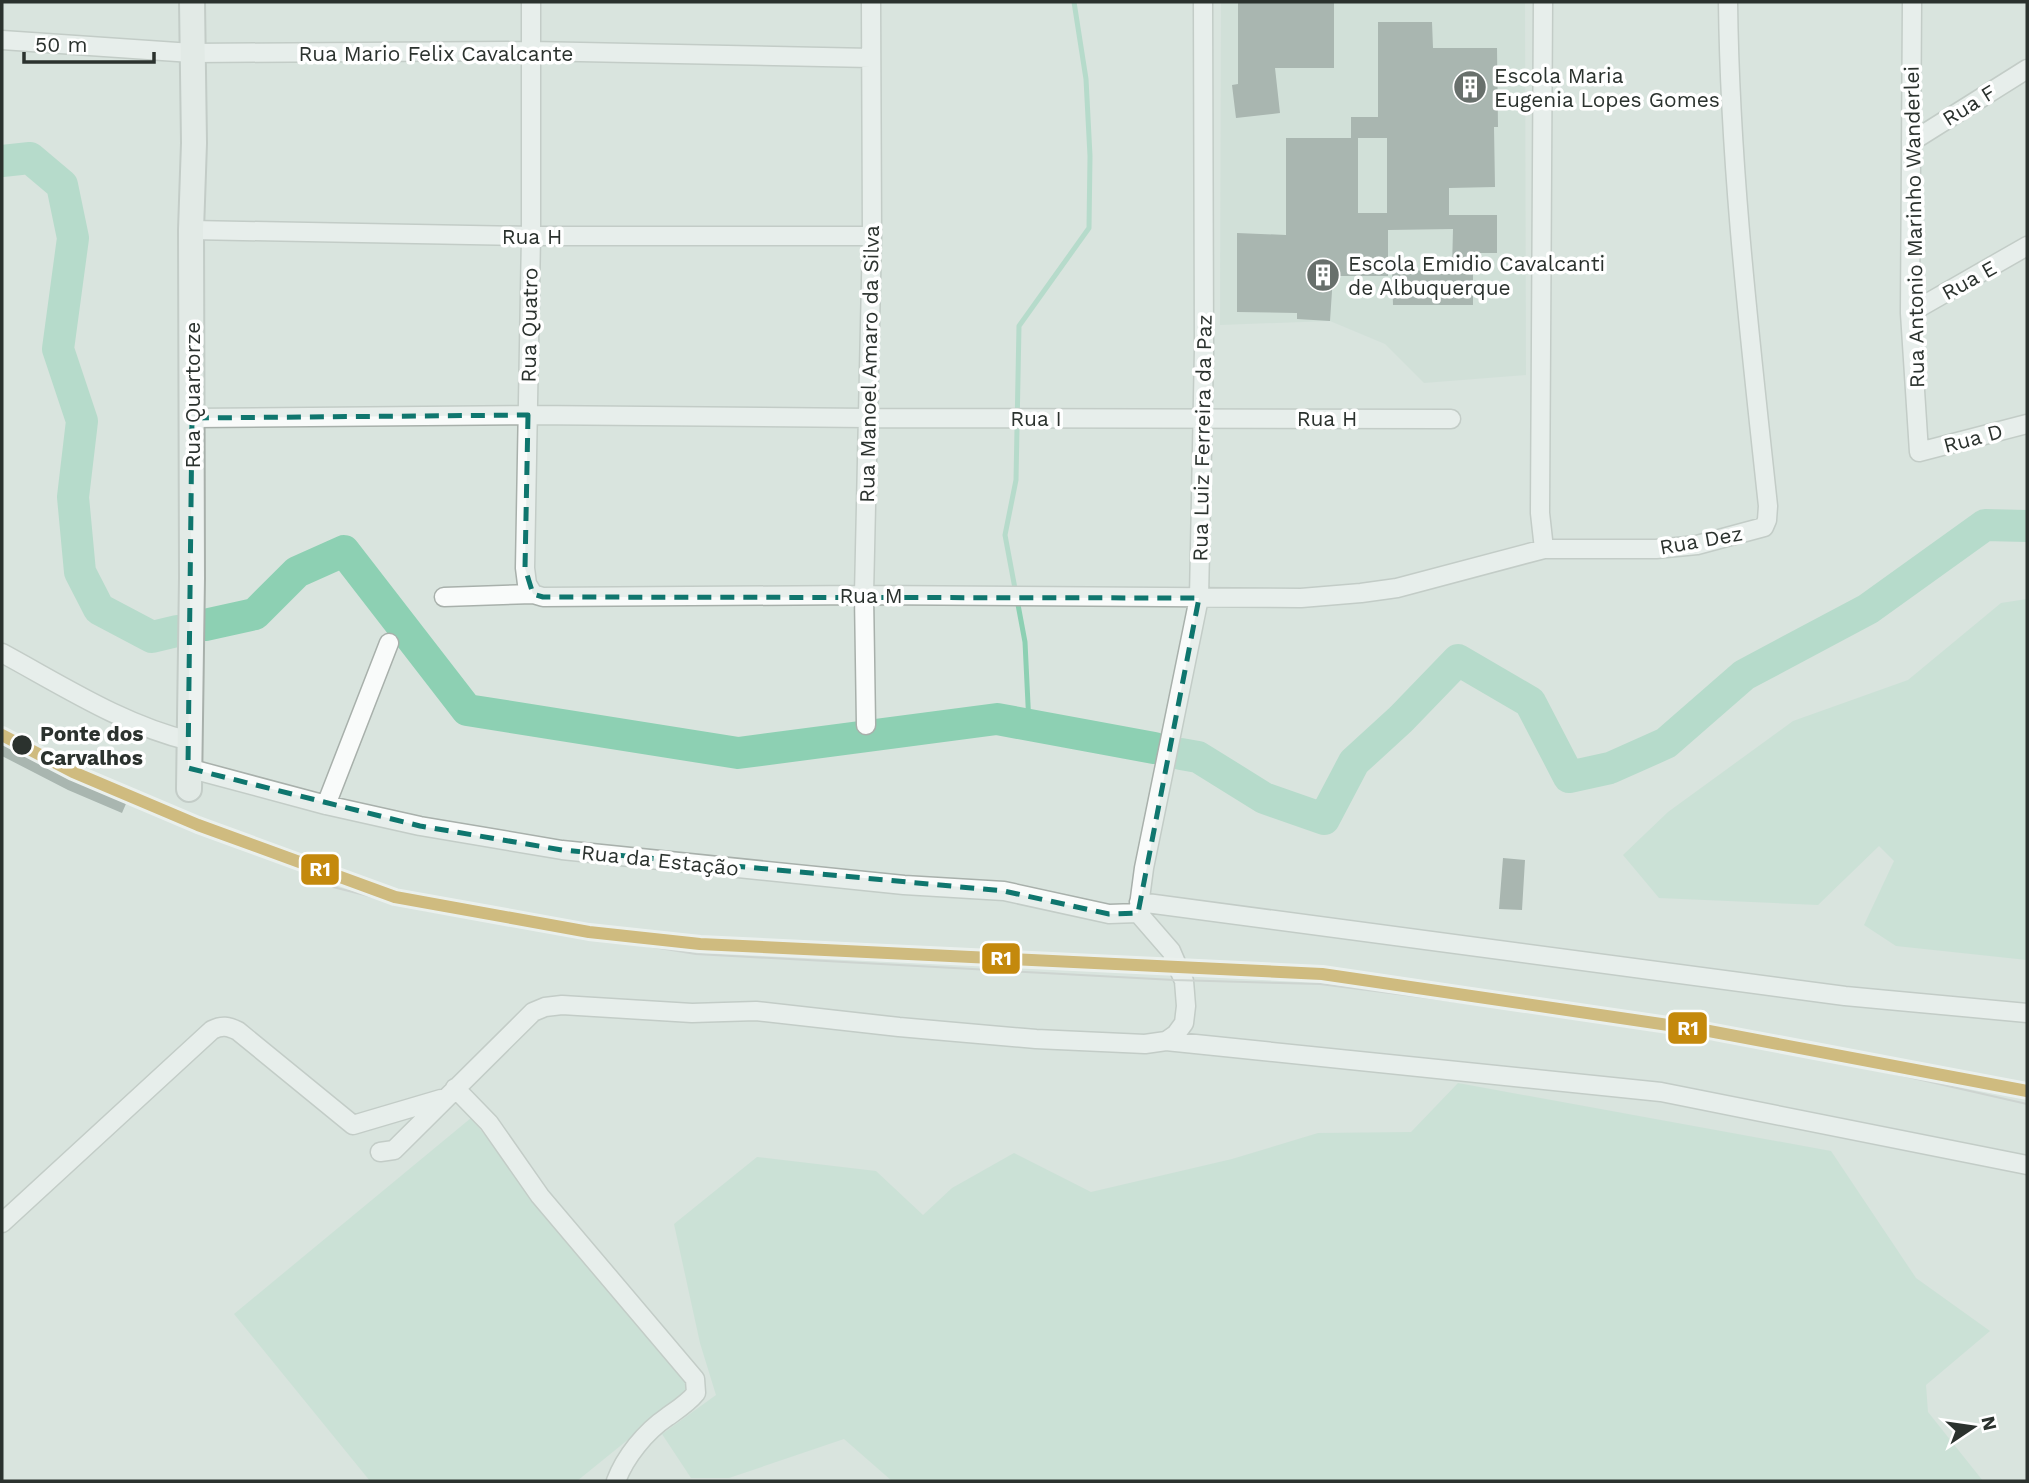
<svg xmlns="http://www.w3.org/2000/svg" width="2029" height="1483" viewBox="0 0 2029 1483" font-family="'Work Sans',sans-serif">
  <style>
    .built { fill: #c8dbd1 }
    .green { fill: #bdc }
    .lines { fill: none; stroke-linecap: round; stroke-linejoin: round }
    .stream { stroke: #8dd0b3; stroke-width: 5 }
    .river { stroke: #8dd0b3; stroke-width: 32 }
    .building { fill: #6f7e78 }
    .street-casing { stroke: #a8b0ab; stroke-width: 21 }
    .secondary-casing { stroke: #a8b0ab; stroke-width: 28 }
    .street { stroke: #f9fbfa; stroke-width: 18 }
    .secondary { stroke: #edf2f0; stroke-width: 24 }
    .tram { stroke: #bec1bf; stroke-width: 2 }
    .rail-1-casing { stroke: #fff; stroke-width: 18 }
    .rail-1 { stroke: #c4890c; stroke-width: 12 }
    .marked { fill: none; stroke: #0f766e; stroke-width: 5; stroke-dasharray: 14 9; stroke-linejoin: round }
    .stop-dot { fill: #2b322e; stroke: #fff; stroke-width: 2.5 }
    .labels { text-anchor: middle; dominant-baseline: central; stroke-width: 7; stroke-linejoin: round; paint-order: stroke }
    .street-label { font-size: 21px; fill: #2b322e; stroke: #fff }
    .poi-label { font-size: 21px; fill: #2b322e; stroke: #fff; text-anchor: start }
    .stop-label { font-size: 21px; font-weight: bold; fill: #2b322e; stroke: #fff; text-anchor: start }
    .line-badge { stroke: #fff; stroke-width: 2.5 }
    .badge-label { font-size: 19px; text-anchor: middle; font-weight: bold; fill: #fff }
  </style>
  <rect width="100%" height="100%" fill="#d9e4de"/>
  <path class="built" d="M1221,2H1525L1526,375L1424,383L1385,344L1330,321L1220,325Z"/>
  <path class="green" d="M2027,599V960L1896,946L1864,925L1894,861L1879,846L1818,905L1659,898L1623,855L1668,812L1793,721L1908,680L2001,603Z
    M1458,1083L1831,1151L1916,1278L1990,1331L1926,1385L1928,1412L1983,1481H892L844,1439L729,1478H691L662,1434L716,1395L700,1343L674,1224L757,1157L876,1171L923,1215L952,1188L1014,1153L1091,1192L1232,1159L1318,1133L1411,1132Z
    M471,1118L693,1387L577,1481H370L234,1314Z"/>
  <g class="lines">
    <path class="stream" d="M1029,725L1025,642L1005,535L1016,480L1019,326L1089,228L1090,156L1086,79L1074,2"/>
    <path class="river" d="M2,161L30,158L62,185L73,238L58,349L82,421L73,497L80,572L99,609L152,637L177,631
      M205,625L255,614L297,572L344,551L467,710L738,753L997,719L1154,748
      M1181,754L1198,757L1264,798L1324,819L1354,762L1401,719L1458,660L1530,702L1569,777L1610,768L1666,743L1744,675L1868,609L1985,525L2027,526"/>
  </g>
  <path class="building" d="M1238,2H1334V68H1275L1280,113L1236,118L1232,85L1238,84Z
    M1378,22H1432L1433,48H1497L1498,127H1494L1495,187L1449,188V215H1497V253H1473V305H1393L1392,271L1452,270L1453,229L1388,230V276H1333L1330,321L1297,319V313L1237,312V233L1286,235V138H1358V213H1387V138H1351V117H1378Z
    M2,742L128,799L122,813L68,790L2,756Z
    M1503,858L1525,860L1522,910L1499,909Z"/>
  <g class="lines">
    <g class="street-casing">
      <path id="street" d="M531,2V236L525,568L527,584L533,594L543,597L864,595L1301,598L1361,593L1397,588L1544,549H1656L1697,545L1764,527L1767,520L1768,506C1750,338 1730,171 1728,2
        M1543,2L1540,513L1544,549
        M1912,2L1910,313L1919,452L2027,424
        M2,40L192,53L531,51L871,58
        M1911,142L2027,69
        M191,230L531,236H872
        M1910,313L2027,246
        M192,418L528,415L869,418L1451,419
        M444,597L533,594
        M2,653C63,686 123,725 190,741
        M866,725L864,595L872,236L871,2
        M188,768L326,805L420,826L562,850L904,885L1004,891L1109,914L1138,913
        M326,805L389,643
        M1139,902L1845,996L2027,1013
        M1166,1041L1661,1092L2027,1165
        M455,1088L489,1123L540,1196L695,1379L696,1393C688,1403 677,1410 667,1417C645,1432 625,1457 616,1481
        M380,1152L394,1150L533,1012L545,1007L562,1005L692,1013L756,1011L899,1027L1036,1039L1145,1044L1166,1041L1176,1034L1184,1023L1186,1006L1184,981L1171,951L1138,913L1144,868L1199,598L1204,349L1203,2
        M2,1223L212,1030C222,1025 228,1026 238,1031L353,1125L441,1099"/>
    </g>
    <g class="secondary-casing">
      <path id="secondary" d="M189,789L192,578L191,230L194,143L192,2"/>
    </g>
    <use href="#street" class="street"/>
    <use href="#secondary" class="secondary"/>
    <path class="tram" d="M333,887L424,910L696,954L1174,980L1320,984L1491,1006L1730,1042L1891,1073L2027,1104"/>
    <g class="rail-1-casing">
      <path id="rail-1" d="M2,735L73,772L198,825L395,897L589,932L700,944L1322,974L1709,1031L2027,1091"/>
    </g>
    <use href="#rail-1" class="rail-1"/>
  </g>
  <path d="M0 0H2029V1483H0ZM528,415L525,568L533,594L543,597L1199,598L1138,913L1109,914L1004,891L562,850L420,826L188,768L192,418Z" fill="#d9e4de" fill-opacity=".55" fill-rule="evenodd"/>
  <path class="marked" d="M528,415L525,568L533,594L543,597L1199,598L1138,913L1109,914L1004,891L562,850L420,826L188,768L192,418Z"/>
  <defs>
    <g id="building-disc" transform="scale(1.75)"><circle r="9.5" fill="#68706c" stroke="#fff"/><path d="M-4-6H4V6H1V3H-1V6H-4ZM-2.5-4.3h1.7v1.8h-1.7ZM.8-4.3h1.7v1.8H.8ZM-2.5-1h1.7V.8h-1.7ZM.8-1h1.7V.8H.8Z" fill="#fff"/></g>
  </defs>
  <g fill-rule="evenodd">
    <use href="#building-disc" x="1470" y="87"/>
    <use href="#building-disc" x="1323" y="275"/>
  </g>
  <circle class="stop-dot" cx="22" cy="745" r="11"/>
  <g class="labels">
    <g class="street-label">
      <text x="436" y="53">Rua Mario Felix Cavalcante</text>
      <text transform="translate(1969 105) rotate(-32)">Rua F</text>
      <text transform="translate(1914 227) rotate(-91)">Rua Antonio Marinho Wanderlei</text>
      <text x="532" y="236">Rua H</text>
      <text transform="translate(1969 280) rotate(-29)">Rua E</text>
      <text transform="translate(529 325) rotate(-89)">Rua Quatro</text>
      <text transform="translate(869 364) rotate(-89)">Rua Manoel Amaro da Silva</text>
      <text transform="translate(192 395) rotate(-90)">Rua Quartorze</text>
      <text x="1036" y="418">Rua I</text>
      <text x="1327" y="418">Rua H</text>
      <text transform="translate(1202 438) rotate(-89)">Rua Luiz Ferreira da Paz</text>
      <text transform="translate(1973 438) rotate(-15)">Rua D</text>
      <text transform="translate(1701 540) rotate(-10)">Rua Dez</text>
      <text x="871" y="595">Rua M</text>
      <text transform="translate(660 860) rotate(6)">Rua da Estação</text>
    </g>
    <g class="poi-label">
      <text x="1494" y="75">Escola Maria<tspan x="1494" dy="24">Eugenia Lopes Gomes</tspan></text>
      <text x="1348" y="263">Escola Emidio Cavalcanti<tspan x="1348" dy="24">de Albuquerque</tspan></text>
    </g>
    <g class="stop-label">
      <text x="40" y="733">Ponte dos<tspan x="40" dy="24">Carvalhos</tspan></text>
    </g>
  </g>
  <g class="line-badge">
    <rect x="300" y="853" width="40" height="33" rx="7" fill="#c4890c"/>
    <rect x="981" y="942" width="40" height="33" rx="7" fill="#c4890c"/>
    <rect x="1667" y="1011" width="41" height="34" rx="7" fill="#c4890c"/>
  </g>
  <g class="badge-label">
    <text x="320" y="876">R1</text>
    <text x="1001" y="965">R1</text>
    <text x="1688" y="1035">R1</text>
  </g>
  <rect width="2029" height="1483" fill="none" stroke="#2b322e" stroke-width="7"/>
  <g transform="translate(1973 1427) rotate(77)" stroke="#ffffff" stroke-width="5" paint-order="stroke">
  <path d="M0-5L12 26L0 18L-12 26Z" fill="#2b322e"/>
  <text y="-10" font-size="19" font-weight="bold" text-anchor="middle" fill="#2b322e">N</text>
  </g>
  <path d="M24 52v10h130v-10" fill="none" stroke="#2b322e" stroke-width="3.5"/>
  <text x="35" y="52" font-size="21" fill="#2b322e" stroke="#ffffff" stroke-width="5" paint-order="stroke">50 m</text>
</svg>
